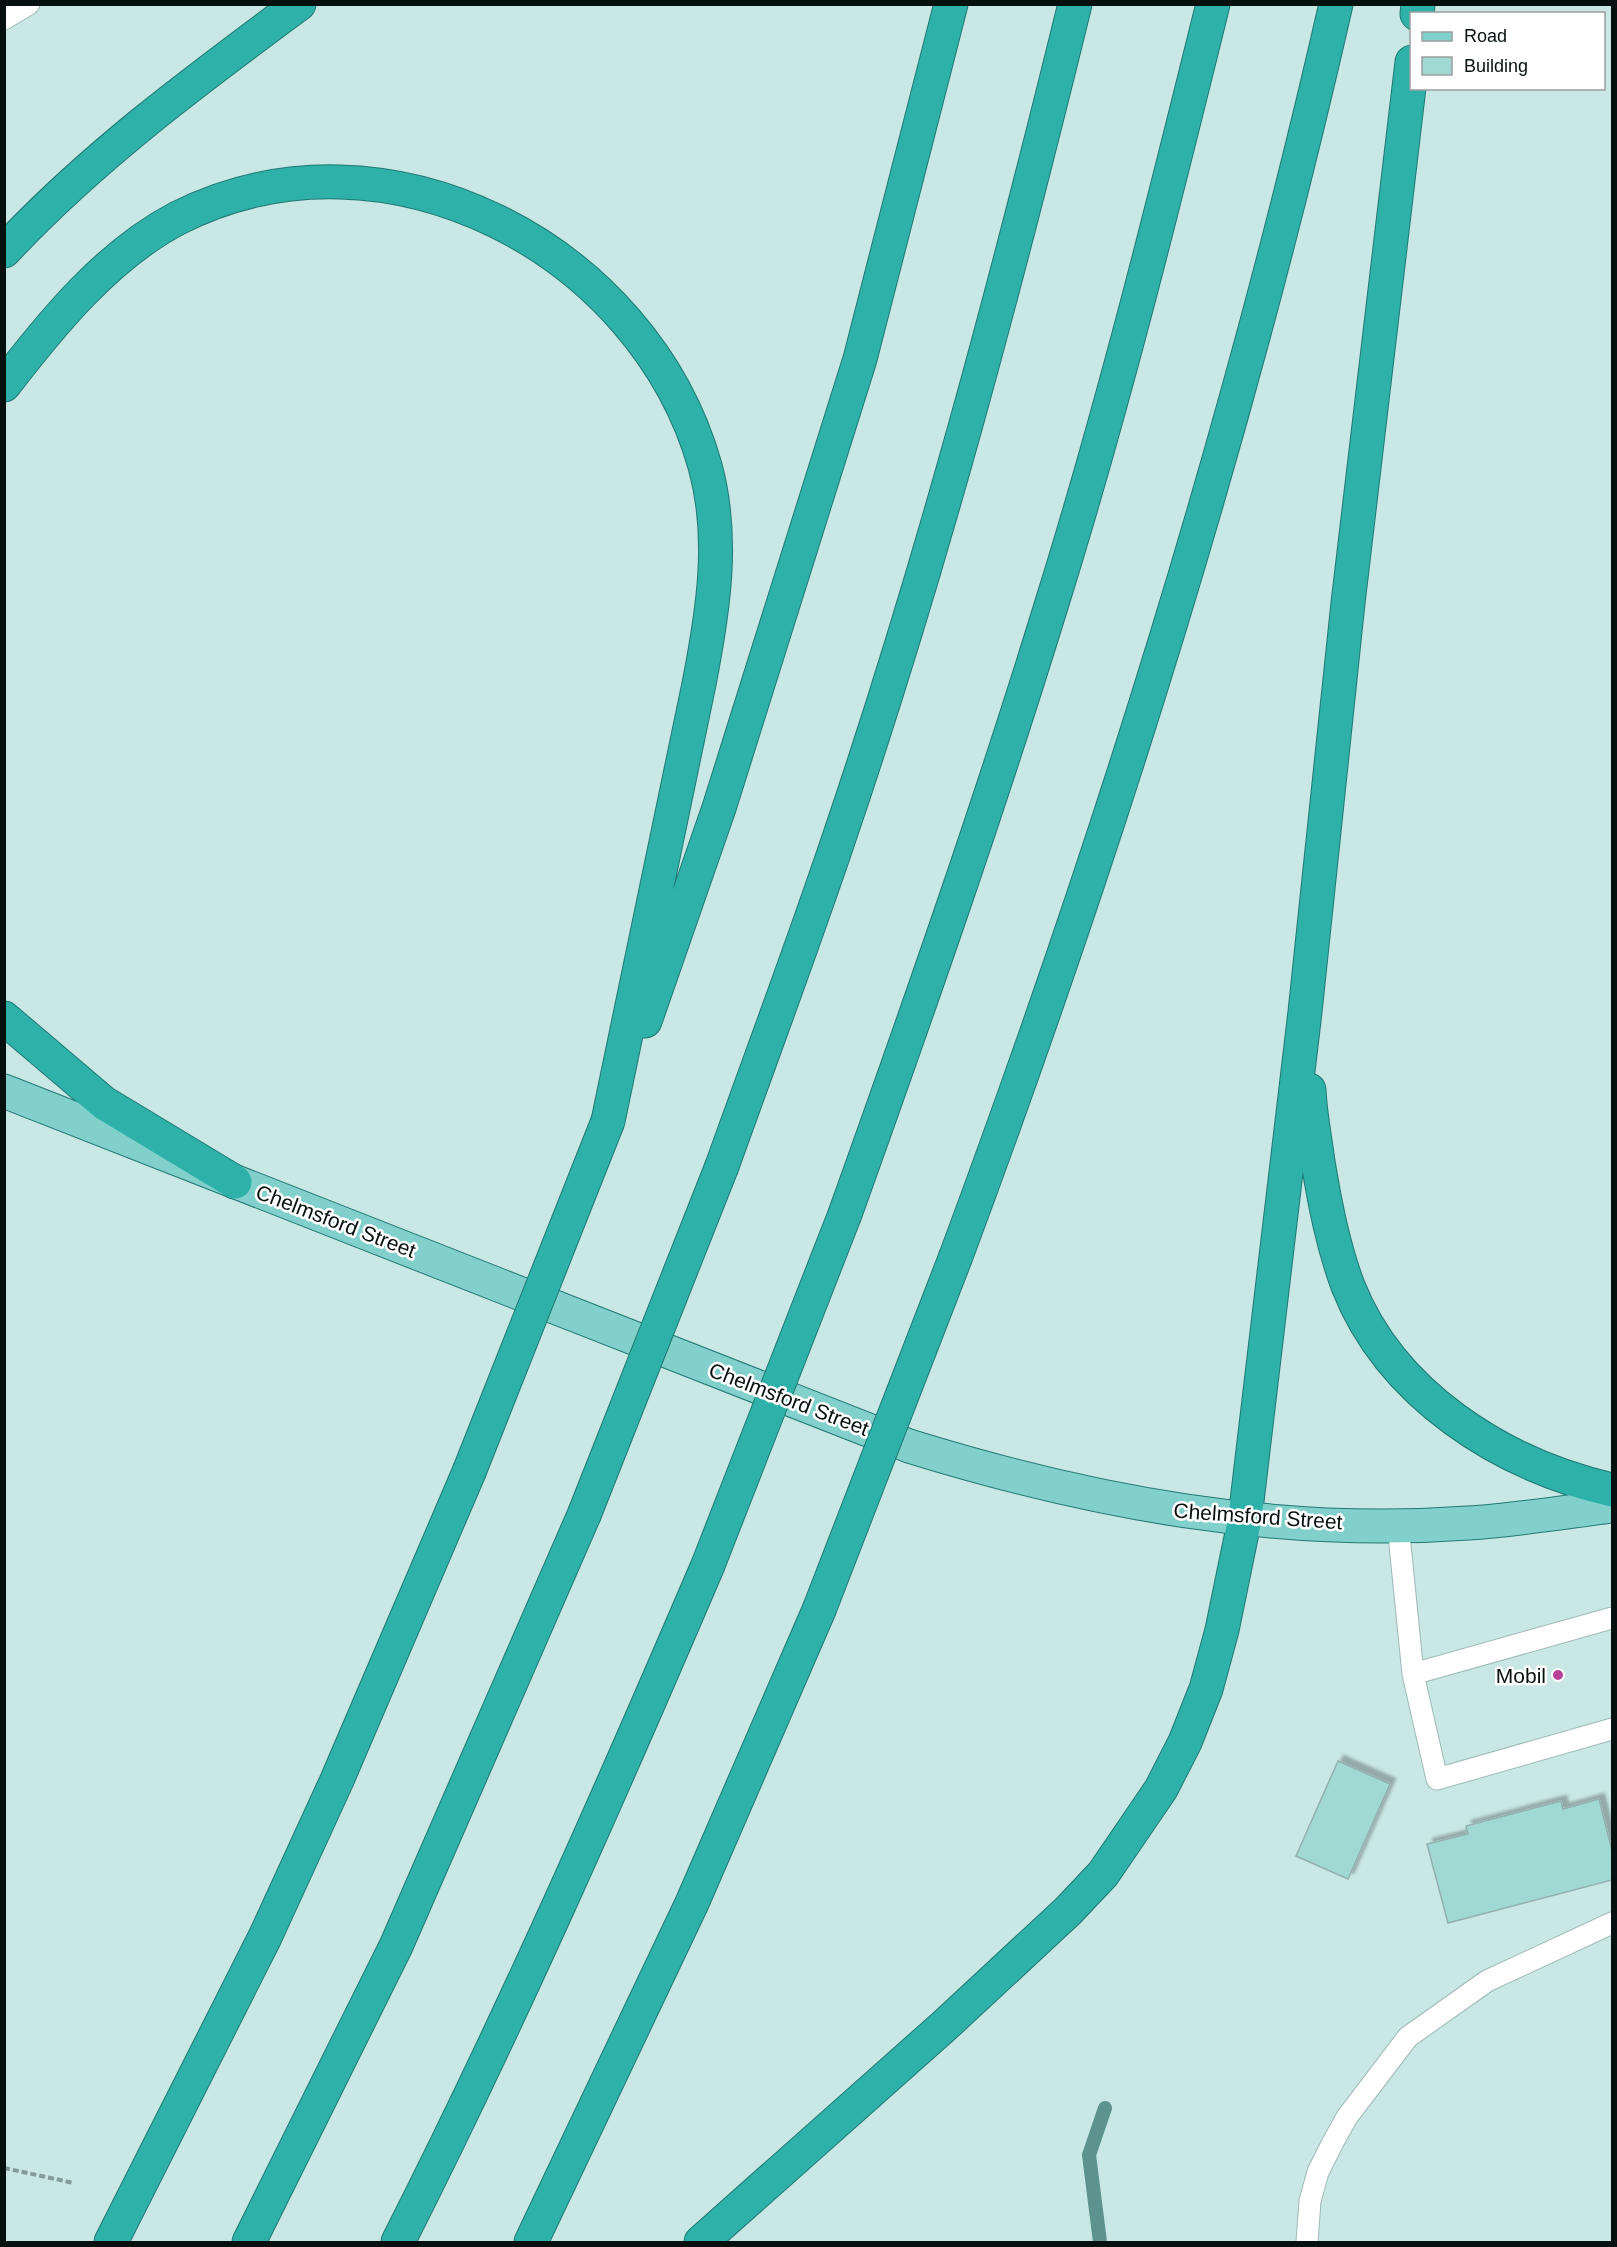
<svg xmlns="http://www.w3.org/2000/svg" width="1617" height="2247" viewBox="0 0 1617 2247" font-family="Arial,sans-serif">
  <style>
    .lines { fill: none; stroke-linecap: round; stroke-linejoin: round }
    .stream { stroke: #5c938e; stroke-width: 14 }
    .building { fill: #a0d9d4; stroke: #94b0ae; stroke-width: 1.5; filter: url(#shadow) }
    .lane-casing { stroke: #9dbab7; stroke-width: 23 }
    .primary-casing { stroke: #207973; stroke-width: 35 }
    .highway-casing { stroke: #207973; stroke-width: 35 }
    .path { stroke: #849b99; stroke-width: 4; stroke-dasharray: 6 3; stroke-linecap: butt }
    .lane { stroke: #fff; stroke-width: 21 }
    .primary { stroke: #82d0cb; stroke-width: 33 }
    .highway { stroke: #2eb1a9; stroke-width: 33 }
    .highway-bridge-casing { stroke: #207973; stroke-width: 35; stroke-linecap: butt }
    .highway-bridge { stroke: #2eb1a9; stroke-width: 33 }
    .poi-dot { fill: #b8429a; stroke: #fff; stroke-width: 2 }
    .labels { text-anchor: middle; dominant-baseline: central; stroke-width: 5; stroke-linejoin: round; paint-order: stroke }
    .street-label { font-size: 21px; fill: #06100f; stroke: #fff }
    .poi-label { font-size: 21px; fill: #06100f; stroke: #fff; text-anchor: end }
  </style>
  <defs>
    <filter id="shadow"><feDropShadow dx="5.5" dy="-5.5" stdDeviation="1.5" flood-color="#0004"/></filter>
  </defs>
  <rect width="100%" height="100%" fill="#c9e7e4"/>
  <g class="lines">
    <path class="stream" d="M1100,2242L1089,2155L1105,2108"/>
  </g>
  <path class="building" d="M1338,1761L1390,1784L1348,1879L1296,1856Z
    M1599,1799L1612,1851V1880L1448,1923L1427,1844L1468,1834L1466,1826L1561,1801L1563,1809Z"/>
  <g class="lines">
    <g class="lane-casing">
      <path id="lane" d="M4,19L29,4
        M1398,1525L1413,1674L1437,1779L1612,1729
        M1413,1674L1612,1618
        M1307,2242L1310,2201L1318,2172L1332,2144L1347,2117L1408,2037L1487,1981L1612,1923"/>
    </g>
    <g class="primary-casing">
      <path id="primary" d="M4,1091L909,1446C1090,1502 1277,1537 1468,1523C1516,1520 1565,1512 1612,1506"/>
    </g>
    <g class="highway-casing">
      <path id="highway" d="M1417,14L1418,4
        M4,251C92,157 195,81 299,4
        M4,385C52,323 107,255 178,218C386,113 644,249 705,466C725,538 713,612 699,684L608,1121
        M4,1018L104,1103L235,1182
        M645,1021L719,808L860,359L951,4
        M1309,1090C1310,1114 1315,1138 1318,1162C1325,1204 1333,1246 1348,1286C1391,1395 1502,1465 1612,1490
        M722,1166C761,1057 802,948 839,838C932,565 1006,285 1075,4
        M845,1214C917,1013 988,811 1051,606C1113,408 1163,206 1213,4
        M956,1256C1108,848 1239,430 1336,4
        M111,2242L265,1937L337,1780L469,1472
        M249,2242L396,1946L584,1515
        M398,2242C510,2021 610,1794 708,1565
        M531,2242L692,1903L819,1610
        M701,2242L943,2027L1068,1911L1103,1874L1161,1789L1185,1742L1206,1689L1222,1630L1245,1518L1305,1012L1348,603L1412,62"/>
    </g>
    <path class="path" d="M4,2168L74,2183"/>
    <use href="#lane" class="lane"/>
    <use href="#primary" class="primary"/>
    <use href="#highway" class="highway"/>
    <g class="highway-bridge-casing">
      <path id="highway-bridge" d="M469,1472L608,1121
        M584,1515L722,1166
        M708,1565L845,1214
        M819,1610L956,1256"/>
    </g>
    <use href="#highway-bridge" class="highway-bridge"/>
  </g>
  <circle class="poi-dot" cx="1558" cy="1675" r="6"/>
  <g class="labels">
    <g class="street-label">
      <text transform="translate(336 1221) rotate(21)">Chelmsford Street</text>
      <text transform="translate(789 1399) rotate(21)">Chelmsford Street</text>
      <text transform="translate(1258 1516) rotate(4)">Chelmsford Street</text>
    </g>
    <g class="poi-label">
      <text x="1546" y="1675">Mobil</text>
    </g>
  </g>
  <rect width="1617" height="2247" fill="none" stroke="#06100f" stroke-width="12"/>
  <rect x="1410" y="12" width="195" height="78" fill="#ffffff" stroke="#9b9f9f" stroke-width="1.5"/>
  <rect x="1422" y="32" width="30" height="9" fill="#82d0cb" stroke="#9b9f9f" stroke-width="1.5"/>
  <text x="1464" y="42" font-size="18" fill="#06100f">Road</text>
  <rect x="1422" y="57" width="30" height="18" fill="#a0d9d4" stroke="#9b9f9f" stroke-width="1.5"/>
  <text x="1464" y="72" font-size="18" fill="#06100f">Building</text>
</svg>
